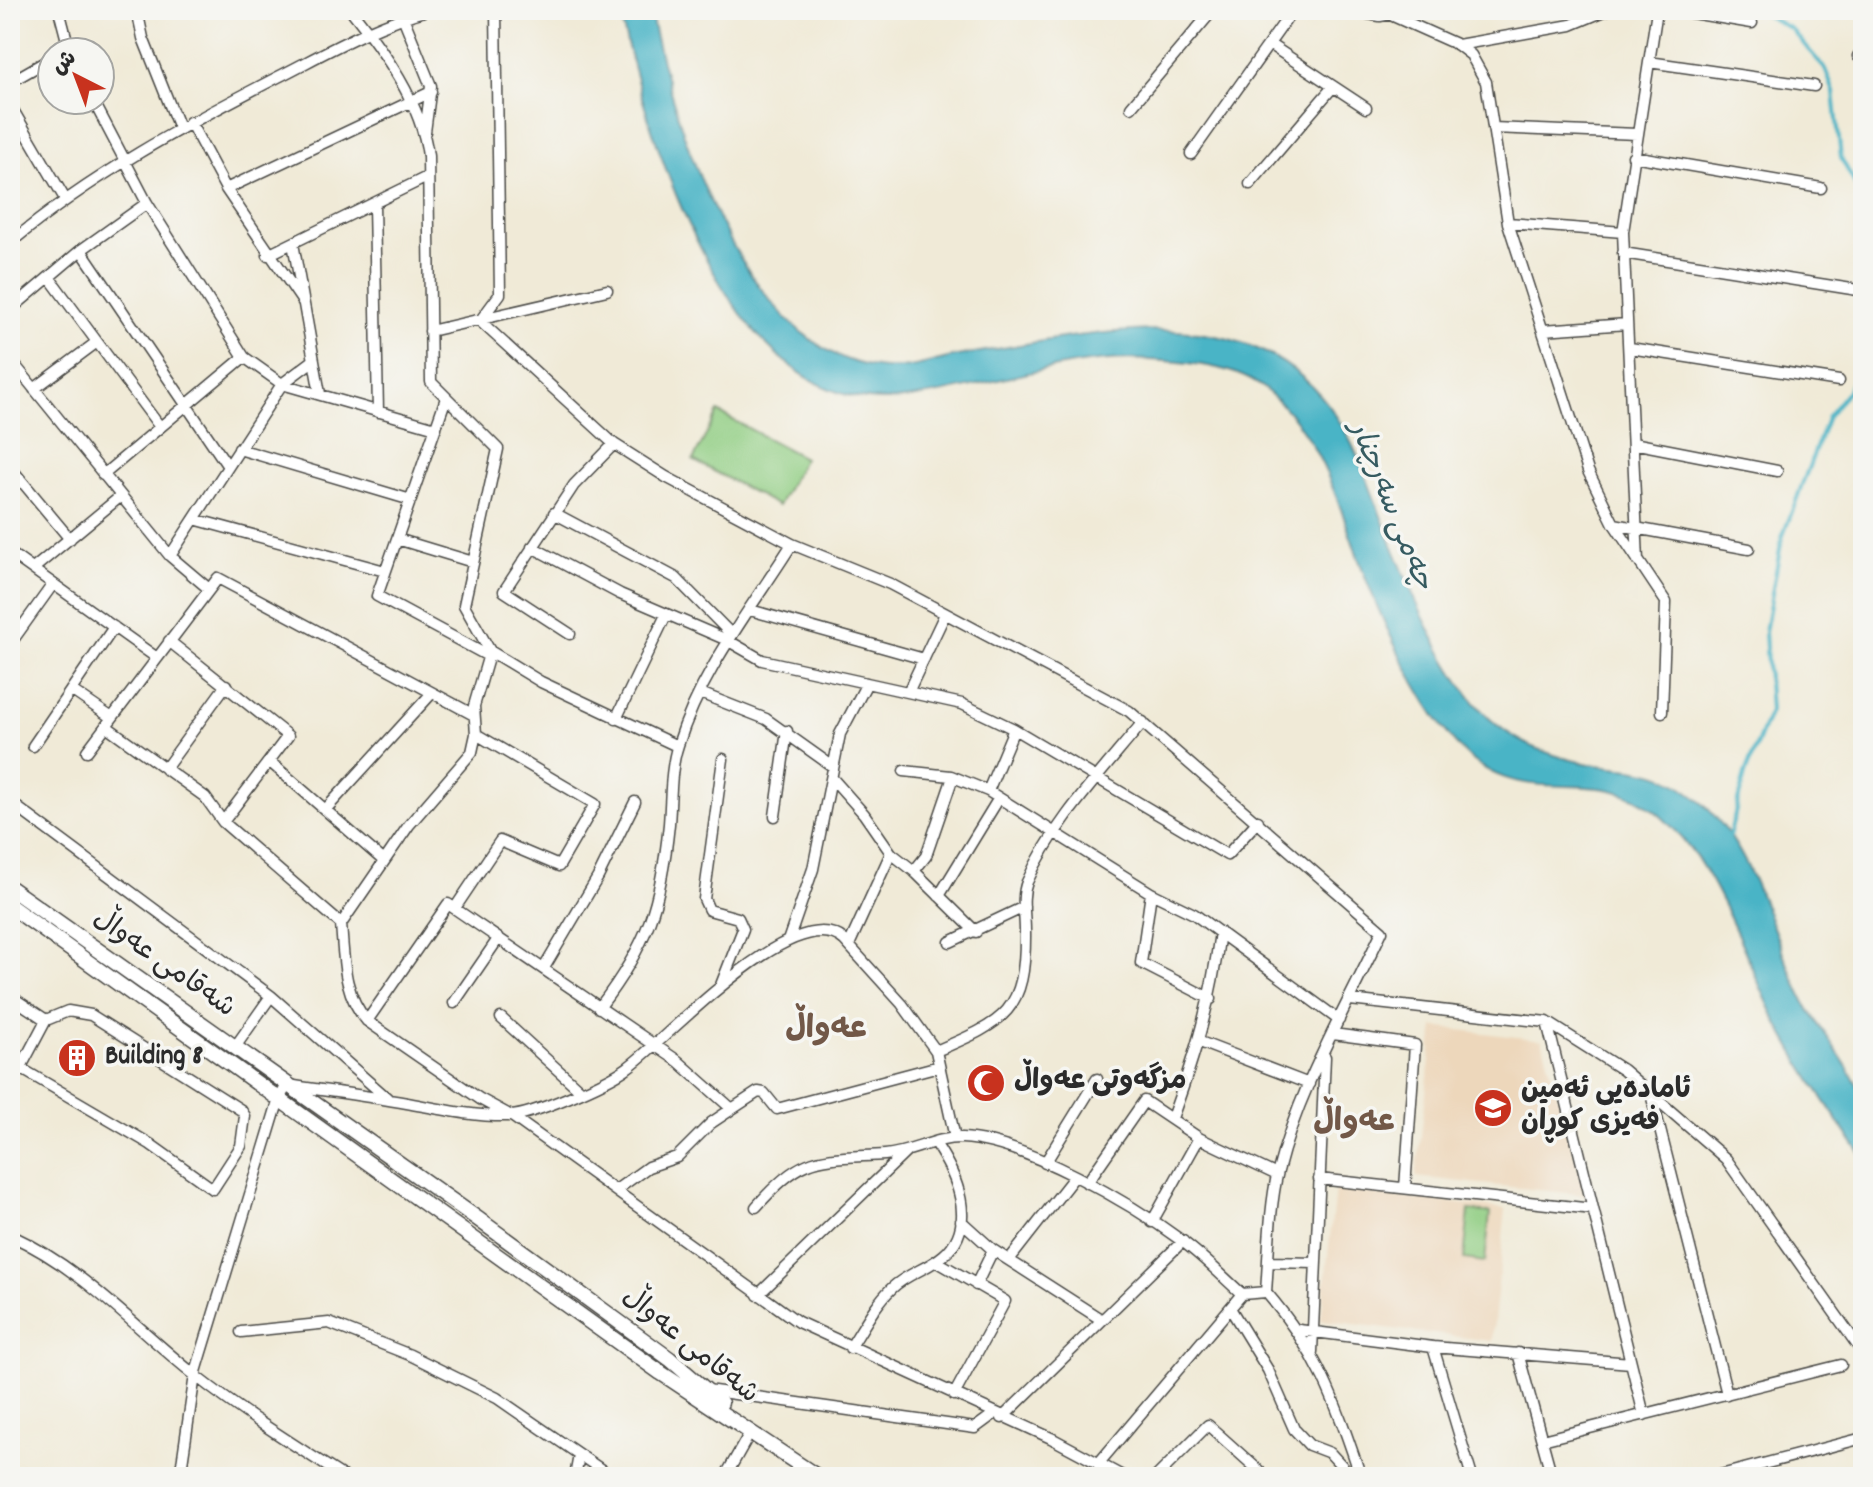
<svg xmlns="http://www.w3.org/2000/svg" width="1873" height="1487" viewBox="0 0 1873 1487" font-family="Dekko,'Playpen Sans Arabic',sans-serif">
  <style>
    .built { fill: #edd7bb }
    .green { fill: #90cd82; stroke: #5e7c56; stroke-width: 2 }
    .water { fill: #49b4c6; stroke: #3a7078; stroke-width: 2 }
    .lines { fill: none; stroke-linecap: round; stroke-linejoin: round }
    .stream { stroke: #49b4c6; stroke-width: 4 }
    .minor-casing { stroke: #494845; stroke-width: 13 }
    .secondary-casing { stroke: #494845; stroke-width: 17 }
    .minor { stroke: #fff; stroke-width: 10 }
    .secondary { stroke: #fff; stroke-width: 14 }
    .labels { text-anchor: middle; dominant-baseline: central; stroke-width: 7; stroke-linejoin: round; paint-order: stroke }
    .street-label { font-size: 28px; fill: #2b2b2b; stroke: #f6f6f2 }
    .poi-label { font-size: 28px; font-weight: bold; fill: #2b2b2b; stroke: #f6f6f2; text-anchor: start }
    .water-label { font-size: 30px; font-style: italic; fill: #365b61; stroke: #f6f6f2 }
    .quarter-label { font-size: 32px; font-weight: bold; fill: #725848; stroke: #f6f6f2 }
  </style>
  <rect width="100%" height="100%" fill="#f6f6f2"/>
  <filter id="ink" filterUnits="userSpaceOnUse"><feTurbulence type="fractalNoise" baseFrequency=".0125" numOctaves="2"/><feDisplacementMap in="SourceGraphic" scale="16" xChannelSelector="R" yChannelSelector="G"/><feConvolveMatrix kernelMatrix="1 2 1 2 8 2 1 2 1" color-interpolation-filters="sRGB"/></filter>
  <filter id="wash" filterUnits="userSpaceOnUse"><feTurbulence type="fractalNoise" baseFrequency=".006" numOctaves="4" result="noise"/><feDisplacementMap in="SourceGraphic" scale="32" xChannelSelector="R" yChannelSelector="G"/><feGaussianBlur stdDeviation="1.8" result="paint"/><feColorMatrix in="noise" values="0 0 0 0 0 0 0 0 0 0 0 0 0 0 0 0 0 1.4 0 .05"/><feComposite in="paint" operator="in"/></filter>
  <g filter="url(#wash)">
    <rect width="100%" height="100%" fill="#f0ead7"/>
    <path class="built" d="M1434,1027L1542,1040L1586,1195L1416,1177Z
      M1335,1190L1506,1209L1492,1341L1321,1320Z"/>
    <path class="green" d="M718,412L804,458L778,506L693,460Z
      M1469,1210L1490,1213L1485,1262L1464,1259Z"/>
    <path class="water" d="M619,10H650C673,125 750,377 901,368C920,367 939,359 957,356C1048,341 1172,310 1260,350C1345,390 1360,465 1391,542C1413,596 1438,657 1475,703C1504,739 1546,756 1590,764C1619,769 1648,767 1674,782C1753,828 1766,927 1804,1001C1817,1025 1858,1077 1863,1099C1867,1116 1863,1139 1863,1157C1831,1112 1800,1066 1775,1018C1740,948 1717,862 1655,811C1590,757 1514,823 1447,733C1413,687 1387,632 1366,579C1340,511 1323,433 1262,387C1232,365 1186,362 1150,360C1066,354 986,389 903,399C729,419 649,139 619,10Z"/>
    <g class="lines">
      <path class="stream" d="M1756,10L1791,29L1825,69L1834,92L1841,158L1863,199
        M1728,841L1745,774L1770,711L1765,632L1782,538L1828,416L1848,391L1863,361"/>
    </g>
  </g>
  <g filter="url(#ink)">
    <g class="lines">
      <g class="minor-casing">
        <path id="minor" d="M59,10L70,52
          M137,10L143,38L179,128
          M351,10C383,50 422,104 428,156L431,382L498,449L464,605L490,651L474,706L476,734L472,752L409,825L341,924C344,959 343,994 367,1021L480,1099L513,1117L798,1322L1051,1438L1124,1477
          M496,10L500,294L480,321L614,444L666,477L792,544L890,584L1129,711L1382,931C1346,1009 1299,1087 1278,1171C1269,1209 1269,1253 1266,1292
          M1345,10L1380,16L1412,10
          M1674,10L1752,23
          M1393,16L1458,45L1471,55L1486,82L1508,223L1588,471L1614,524L1666,602L1662,712
          M403,17L431,86L425,132
          M1269,44L1366,108
          M1458,45L1571,25L1607,10
          M1858,56L1863,54
          M1649,62L1814,86
          M10,82L52,58
          M93,100L147,203L244,357L282,384L436,428
          M10,105L65,199
          M1131,107L1213,10
          M190,122L226,189L303,302
          M1493,128L1637,134
          M1191,154L1293,10
          M1633,156L1821,188
          M1250,184L1332,88
          M226,189L431,92
          M374,204L378,412
          M1508,223L1623,232
          M10,243C93,174 183,126 278,77C327,52 375,24 428,10
          M293,243L320,394
          M81,250L227,465
          M1623,253L1858,290
          M268,255L427,177
          M49,277L160,427
          M10,310L81,250L147,203
          M1543,330L1627,324
          M430,331L607,290
          M1630,348L1839,381
          M10,359L170,556L209,589
          M34,389L97,342
          M446,398L377,596L490,657
          M1633,443L1777,471
          M239,449L411,500
          M10,467L70,539
          M103,475L244,357
          M554,513L676,578L731,634
          M194,519L385,571
          M1614,524L1749,549
          M397,539L473,562
          M532,547L620,594L727,640L762,660L962,704L1014,729L1227,855L1258,821
          M10,553L157,658
          M170,556L282,384L314,360
          M1638,561L1623,232L1657,10
          M33,569L121,496
          M750,610L924,659
          M570,634L504,591L574,485L614,444
          M169,641L288,736L223,822
          M10,644L53,584
          M490,651L541,682L677,746
          M71,690L112,718
          M909,690L945,614
          M700,693L766,719L832,766
          M616,719L666,615
          M106,726L205,797L223,822L341,924
          M33,746L114,627
          M87,751L218,578L474,715
          M269,761L384,861
          M165,769L226,685
          M904,771L951,776L988,791L1151,893L1194,914L1339,1020
          M832,778L864,814L891,853L914,871L976,932
          M988,791L1014,729
          M10,802L271,996L387,1098
          M325,810L432,693
          M775,816L787,731
          M914,871L926,856L953,777
          M1151,893L1141,963L1211,999
          M939,896L999,798
          M455,908L500,841L559,866L595,804L476,734
          M788,941L813,869L840,734L867,683
          M950,942L1024,907
          M849,945L891,853
          M544,968L598,877L635,802
          M721,985L743,929L738,918L709,910L704,899L723,759
          M10,996L46,1020L68,1011L91,1015L241,1110L245,1116L241,1146L213,1189L150,1144L10,1062
          M1350,1000L1547,1022L1623,1070L1726,1159L1863,1353
          M454,1003L498,939
          M599,1008C648,944 661,904 669,824C671,799 670,768 678,745C701,671 751,609 792,544
          M501,1018L581,1091
          M367,1021L448,904L678,1061L732,1109L758,1092L764,1093L777,1109L939,1066
          M1547,1022L1644,1415
          M1333,1034L1415,1045L1405,1188
          M1200,1042L1309,1084
          M235,1047L271,996
          M936,1051C1006,1021 1026,1012 1025,931C1025,914 1021,897 1027,882C1053,823 1103,771 1143,722
          M20,1069L46,1020
          M1651,1094L1727,1394
          M1172,1118C1196,1052 1211,1002 1220,932
          M1045,1163L1097,1079
          M1319,1179L1593,1209
          M1087,1183L1144,1101L1199,1138L1277,1175
          M616,1190L648,1167L677,1157L711,1123L732,1109
          M756,1207C804,1153 817,1159 885,1155C911,1153 936,1137 962,1138C1025,1141 1132,1204 1182,1241C1204,1257 1223,1277 1242,1294L1266,1292C1320,1355 1335,1401 1361,1477
          M961,1221L993,1250L1102,1320
          M1152,1222L1199,1138
          M10,1235C84,1269 134,1327 196,1376C243,1413 294,1445 344,1477
          M1009,1260L1074,1177
          M936,1261L1005,1301L954,1395
          M1269,1262L1316,1263
          M976,1285L993,1250
          M758,1295L906,1152
          M1230,1308L1268,1370L1294,1429L1309,1445L1330,1453L1352,1477
          M1299,1330L1433,1347L1631,1363
          M241,1332L329,1323L410,1355L497,1398L612,1477
          M1433,1347L1472,1477
          M850,1348C863,1328 875,1304 892,1288C908,1273 928,1269 944,1255C979,1224 956,1174 935,1143
          M1312,1352L1325,1057
          M1518,1353L1552,1477
          M707,1390L975,1428L994,1414
          M1002,1418L1183,1241
          M1542,1440L1841,1365
          M1098,1464L1242,1294
          M180,1477L195,1375L279,1099L287,1085C327,1091 367,1096 407,1103C440,1109 475,1117 509,1116C531,1116 608,1082 627,1068C667,1040 795,897 844,940L902,1004L936,1051L955,1138
          M575,1477L579,1455
          M725,1477L751,1431
          M1156,1477L1208,1425L1266,1477
          M1713,1477L1863,1438"/>
      </g>
      <g class="secondary-casing">
        <path id="secondary" d="M10,888L478,1219L670,1359L721,1403
          M10,906L661,1373L818,1477"/>
      </g>
      <use href="#minor" class="minor"/>
      <use href="#secondary" class="secondary"/>
    </g>
  </g>
  <defs>
    <g id="building-disc" transform="scale(2)"><circle r="9.5" fill="#c8321e" stroke="#f6f6f2"/><path d="M-4-6H4V6H1V3H-1V6H-4ZM-2.5-4.3h1.7v1.8h-1.7ZM.8-4.3h1.7v1.8H.8ZM-2.5-1h1.7V.8h-1.7ZM.8-1h1.7V.8H.8Z" fill="#fff"/></g>
    <g id="mosque-disc" transform="scale(2)"><circle r="9.5" fill="#c8321e" stroke="#f6f6f2"/><path d="M3.5-4.9A6 6 0 1 0 3.5 4.9A5 5 0 1 1 3.5-4.9Z" fill="#fff"/></g>
    <g id="school-disc" transform="scale(2)"><circle r="9.5" fill="#c8321e" stroke="#f6f6f2"/><path d="M0-5L7-2L0 1L-7-2ZM-4 1L0 2.5L4 1V4Q0 6-4 4Z" fill="#fff"/></g>
  </defs>
  <g fill-rule="evenodd">
    <use href="#building-disc" x="77" y="1058"/>
    <use href="#mosque-disc" x="986" y="1083"/>
    <use href="#school-disc" x="1493" y="1108"/>
  </g>
  <g class="labels">
    <g class="street-label">
      <text transform="translate(163 965) rotate(35)">شەقامی عەواڵ</text>
      <text transform="translate(689 1347) rotate(39)">شەقامی عەواڵ</text>
    </g>
    <g class="poi-label">
      <text x="105" y="1058">Building 8</text>
      <text x="1014" y="1083">مزگەوتی عەواڵ</text>
      <text x="1521" y="1092">ئامادەیی ئەمین<tspan x="1521" dy="32">فەیزی کوڕان</tspan></text>
    </g>
    <g class="water-label">
      <text transform="translate(1389 506) rotate(68)">چەمی سەرچنار</text>
    </g>
    <g class="quarter-label">
      <text x="826" y="1031">عەواڵ</text>
      <text x="1354" y="1124">عەواڵ</text>
    </g>
  </g>
  <rect width="1873" height="1487" fill="none" stroke="#f6f6f2" stroke-width="40"/>
  <g transform="translate(76 76) rotate(318)"><circle r="38" fill="#f6f6f2" stroke="#a5a5a2" stroke-width="2"/>
  <path d="M0-6L14 30L0 20L-14 30Z" fill="#c8321e"/>
  <text y="-12" font-size="22" font-weight="bold" text-anchor="middle" fill="#2b2b2b">ش</text>
  </g>
</svg>
